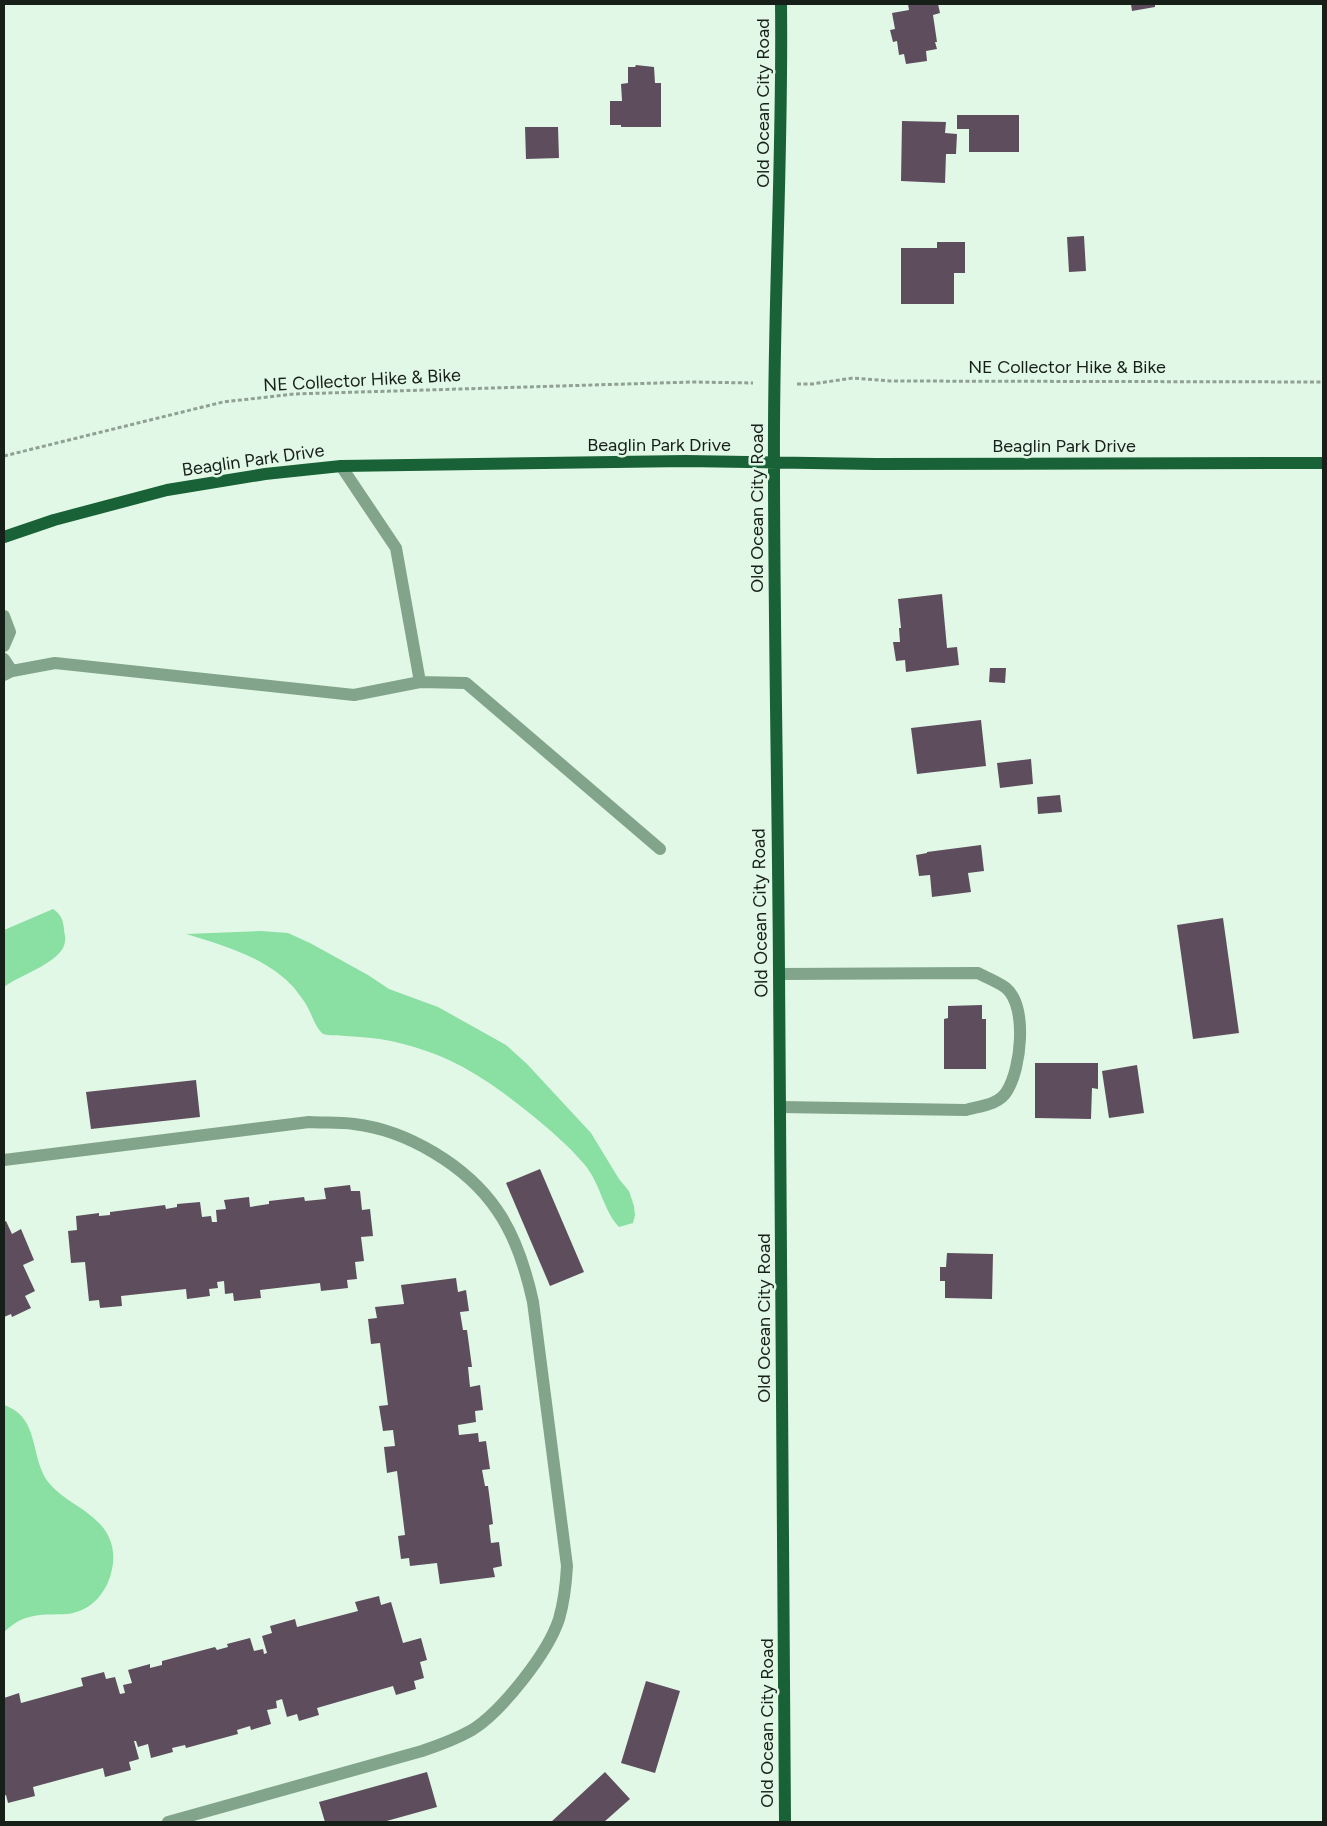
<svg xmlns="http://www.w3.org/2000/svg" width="1327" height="1826" viewBox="0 0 1327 1826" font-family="Figtree,sans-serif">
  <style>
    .water { fill: #8adfa3 }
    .building { fill: #5e4d5d }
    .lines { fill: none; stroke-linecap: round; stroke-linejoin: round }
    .path { stroke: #90a093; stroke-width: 3; stroke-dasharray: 4 2.5; stroke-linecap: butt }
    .minor { stroke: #81a48a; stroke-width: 12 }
    .major { stroke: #196237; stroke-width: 12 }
    .labels { text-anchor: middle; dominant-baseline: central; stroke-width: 5; stroke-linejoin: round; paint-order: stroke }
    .street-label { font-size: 18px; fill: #171f19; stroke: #e2f8e7 }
  </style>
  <rect width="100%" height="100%" fill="#e2f8e7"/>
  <path class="water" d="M53,909C61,914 63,920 64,929C64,933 66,937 65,941C64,962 19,975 4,987V930Z
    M261,931L288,933L310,943L368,975L389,989L438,1007L506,1045L527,1064L591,1133L619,1179L629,1191L634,1206L635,1215L633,1223L619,1227C603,1210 600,1182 584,1164C568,1145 548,1128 528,1112C483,1076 449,1054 391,1041C376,1038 361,1037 345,1036C338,1035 330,1036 323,1034C315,1027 313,1017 308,1008C305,1001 299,995 295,989C268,958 223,945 186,934Z
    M4,1405C41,1418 29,1457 49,1483C63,1500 84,1507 99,1523C111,1535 116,1552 112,1569C108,1591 92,1611 68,1614C54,1615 40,1613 26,1618C18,1620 11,1626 4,1632Z"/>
  <path class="building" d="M908,4H938L940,13L933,15L937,42H935L937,49L926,51L927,61L906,64L904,54L899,55L897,41L893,42L890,30L895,29L892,13L909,10Z
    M1131,4H1155V7L1132,11Z
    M636,65L654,67L655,83H661V127H621V125H610V101H622L621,84L628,83V67H635Z
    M957,115H1019V152H969V129H957Z
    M902,121L946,122L945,133L957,134L956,154H946L945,183L901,181Z
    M525,127H558L559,158L526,159Z
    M1084,236L1086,271L1069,272L1067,237Z
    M937,242H965V273H954V304H901V248H937Z
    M942,594L947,648L957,647L959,665L906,672L905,660L896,661L893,642H900L899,628H901L898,599Z
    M990,668H1006L1005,683L989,682Z
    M981,720L986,766L917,774L911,728Z
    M1031,759L1033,784L1000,788L997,763Z
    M1060,795L1062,812L1038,814L1037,797Z
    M981,845L984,871L968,873L971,892L932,897L930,875L919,876L916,855L927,853V852Z
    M1223,918L1239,1033L1193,1039L1177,925Z
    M982,1005V1019H986V1069H944V1019L948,1018V1006Z
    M1035,1063H1098V1089L1092,1088L1091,1119L1035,1118Z
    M1137,1065L1144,1113L1109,1118L1102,1071Z
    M196,1080L200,1117L91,1129L86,1092Z
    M540,1169L584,1272L550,1286L506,1183Z
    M350,1185L351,1191H360L362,1210L370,1209L373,1236L361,1237L364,1261L355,1262L357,1279L347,1280L348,1288L321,1291L320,1283L260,1290L261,1298L234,1301L233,1293L225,1294L224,1281L217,1282L218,1288L209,1289L210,1296L187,1299L186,1289L121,1296L122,1306L100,1308L99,1300L89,1301L85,1262L71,1263L68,1231L77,1230L76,1216L99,1213V1216L110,1215V1212L165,1205L166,1209L177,1207V1204L200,1202L202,1217L211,1216L212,1222H217L216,1210L226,1209L224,1200L249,1197L250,1207L269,1204V1201L304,1197L305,1201L326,1199L324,1188Z
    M6,1221L12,1234L21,1229L34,1260L23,1265L35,1291L25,1296L31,1308L12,1317L11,1314L4,1317V1222Z
    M947,1253L993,1254L992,1299L945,1298V1281H940V1267H946Z
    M456,1278L458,1292L466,1290L469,1311L460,1312L463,1330H467L472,1367H468L470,1387L480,1385L483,1410L475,1411L476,1422L458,1425L459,1435L478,1433L479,1442L486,1441L490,1469L482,1470L485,1486H488L493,1524L489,1525L491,1543L499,1542L502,1566L493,1568L495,1577L440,1584L437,1563L410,1566L409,1558L401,1559L398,1536L405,1535L397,1471L387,1473L384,1447L395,1446L393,1430L383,1431L379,1406L388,1405L380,1343L371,1344L368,1319L377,1318L375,1307L404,1304L401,1285Z
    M379,1596L381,1605L391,1602L403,1643L421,1638L427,1660L420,1662L424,1678L414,1681L416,1689L396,1695L393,1686L317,1708L319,1715L299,1721L297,1714L287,1717L282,1699L276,1701L277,1708L267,1710L271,1724L251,1730L250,1726L237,1730L238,1734L186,1748L185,1745L172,1748L173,1752L151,1758L148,1744L138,1747L136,1741H134L139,1759L129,1762L131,1770L105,1777L103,1768L33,1787L35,1796L8,1803L6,1795L4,1796V1698L19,1693L21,1703L83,1686L81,1678L104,1672L106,1679L115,1677L120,1694L125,1693L123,1685L132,1683L128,1670L150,1664V1668L162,1665V1661L215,1647L217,1650L228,1647L227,1644L250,1638L254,1651L263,1649L264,1654L267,1653L262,1636L272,1633L270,1626L295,1619L297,1627L358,1611L355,1602Z
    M646,1681L680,1691L655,1773L621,1763Z
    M427,1772L437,1807L383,1822H325L319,1802Z
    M605,1772L630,1799L604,1822H551Z"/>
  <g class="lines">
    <path class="path" d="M797,384H812L853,378L890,381L1323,382
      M4,456L223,402L294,394L692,382L753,383"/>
    <path class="minor" d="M341,466L396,548L420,682
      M4,616L10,632L4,646
      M4,659L12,671
      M4,675L12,671L55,663L354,695L420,682L466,683L660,849
      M779,974L978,973C987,978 998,982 1006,988C1028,1007 1021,1069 1007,1091C999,1105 980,1106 966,1110L780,1107
      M4,1160L309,1122C324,1123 339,1122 354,1124C407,1130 467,1166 497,1210C516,1237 526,1270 533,1302L567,1566C566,1584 564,1602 559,1619C548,1653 502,1711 472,1730C456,1739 440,1745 422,1751L168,1822"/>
    <path class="major" d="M781,4C783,156 773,308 774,461C774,631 778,802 779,972C782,1256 783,1539 785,1822
      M4,537L54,520L167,490L265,474L341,466L686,461L876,464L1323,463"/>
  </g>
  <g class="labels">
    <g class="street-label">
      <text transform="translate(763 103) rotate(-90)">Old Ocean City Road</text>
      <text x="1067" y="367">NE Collector Hike &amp; Bike</text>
      <text transform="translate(362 380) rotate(-3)">NE Collector Hike &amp; Bike</text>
      <text x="659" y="445">Beaglin Park Drive</text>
      <text x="1064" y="446">Beaglin Park Drive</text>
      <text transform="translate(253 460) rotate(-8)">Beaglin Park Drive</text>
      <text transform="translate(757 508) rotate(-90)">Old Ocean City Road</text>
      <text transform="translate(760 913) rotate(-91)">Old Ocean City Road</text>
      <text transform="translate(764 1318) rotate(-90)">Old Ocean City Road</text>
      <text transform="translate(767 1723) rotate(-90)">Old Ocean City Road</text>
    </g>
  </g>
  <rect width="1327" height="1826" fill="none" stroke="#171f19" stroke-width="10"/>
</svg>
